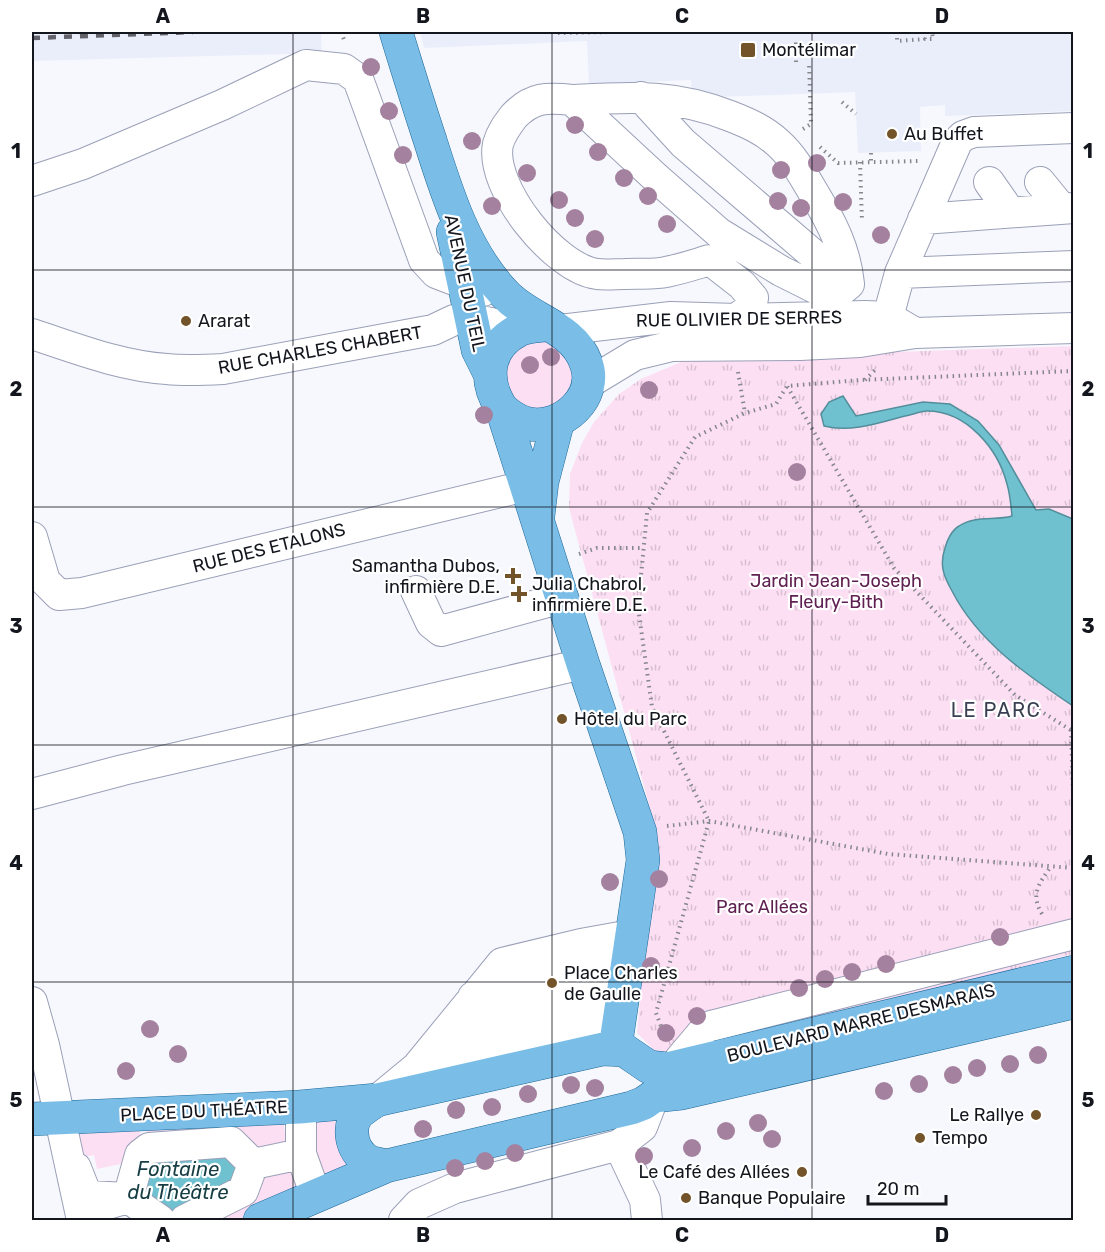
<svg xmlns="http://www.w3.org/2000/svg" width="1105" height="1252" viewBox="0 0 1105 1252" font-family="Rubik,sans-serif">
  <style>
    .built { fill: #eaeefb }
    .green { fill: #fddff4 }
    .park { fill: url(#park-tufts) }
    .water { fill: #6fc1d0; stroke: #548e9b; stroke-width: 1.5 }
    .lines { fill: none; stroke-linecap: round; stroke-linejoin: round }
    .minor-casing { stroke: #9aa0b7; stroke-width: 32 }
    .major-casing { stroke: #1d6797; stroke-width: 34 }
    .path { stroke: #85878d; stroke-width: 4; stroke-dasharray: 1.5 4.5; stroke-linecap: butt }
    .minor { stroke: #fff; stroke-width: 30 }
    .major { stroke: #7abee8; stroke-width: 33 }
    .rail { stroke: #616269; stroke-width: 4.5; stroke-dasharray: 8 8; stroke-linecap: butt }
    .tree { fill: #a4819f }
    .grid { fill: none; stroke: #14161e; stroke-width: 1.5; stroke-opacity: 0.55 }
    .poi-dot { fill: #735329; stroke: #fff; stroke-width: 2 }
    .labels { text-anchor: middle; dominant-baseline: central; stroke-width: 4.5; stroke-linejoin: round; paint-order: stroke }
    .poi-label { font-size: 18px; fill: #14161e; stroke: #fff; text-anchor: start }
    .street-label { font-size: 18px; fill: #14161e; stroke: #fff }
    .park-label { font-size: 18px; fill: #602052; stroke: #fff }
    .neighbourhood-label { font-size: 20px; letter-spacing: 1.5px; fill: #3a3f52; stroke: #fff }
    .water-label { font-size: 20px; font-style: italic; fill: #163d44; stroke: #fff }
    .neatline { fill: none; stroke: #14161e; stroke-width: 2 }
    .grid-label { font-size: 20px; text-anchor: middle; font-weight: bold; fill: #14161e }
  </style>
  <defs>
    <pattern id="park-tufts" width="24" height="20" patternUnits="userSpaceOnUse" patternTransform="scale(1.5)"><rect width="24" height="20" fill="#fddff4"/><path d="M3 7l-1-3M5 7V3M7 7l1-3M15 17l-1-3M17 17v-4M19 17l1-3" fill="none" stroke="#d8bfd1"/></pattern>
  </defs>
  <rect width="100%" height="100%" fill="#f7f8fd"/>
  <path class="built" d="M32,32H321L322,53L32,61Z
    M420,32H1073V111L945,116V105L920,107L921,151L858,153L855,92L692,98L691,80L589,84L587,41L424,48Z"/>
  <path class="green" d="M543,338L570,358L573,380L570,391L553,407L531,410L511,400L501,368L511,348Z
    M338,1118L350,1172L326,1184L313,1149L311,1120Z
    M283,1122L287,1143L249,1148L150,1142L146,1130Z
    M140,1130L141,1141L121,1164L97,1169L94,1155L84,1157L80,1134Z
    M289,1167L301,1194L240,1220H195L270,1168Z"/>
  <path class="park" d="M1073,346V954L675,1055L655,1051L637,1033L647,924L658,838L569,508L570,474L582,443L594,422L619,394L641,379L681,362L746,357Z"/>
  <path class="water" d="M843,396L856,416L923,402L950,404L978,421L999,445L1036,510L1049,509L1073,519V706C1027,675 978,642 952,591C944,577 939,565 945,548C947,540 952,530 959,526C975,515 995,521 1012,516C1011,505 1010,494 1007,484C998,449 967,411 927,411C920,411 912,415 905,416C879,423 850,433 824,426L821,414L829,402Z
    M217,1148L240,1162L228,1191L167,1215L148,1204L142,1182L153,1155Z"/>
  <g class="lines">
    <g class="minor-casing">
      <path id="minor" d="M572,100C632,97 674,94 730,116C748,123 764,130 778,143C794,157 804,177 815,195C832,223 846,251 849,284L833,297L830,275L815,256L683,143L641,97
        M32,181L83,164L222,105L306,65L344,69L358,79L424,260L436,273L483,291
        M989,182L1010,212
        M1040,182L1062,209
        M923,219L1074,208
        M900,273L1074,266
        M888,317L900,273L957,142L963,136L974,132L1074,128
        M737,319L751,307L753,298L742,285L710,260C696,264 681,269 666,272C653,275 638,273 625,274C616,274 606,275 597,274C554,268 489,187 498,144C501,133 507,125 514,116C532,97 548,97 572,100L654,176L719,233L781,271L833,297L831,317L800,345
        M560,330L671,317L737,319L865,316L888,317L915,333
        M32,334C75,348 120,366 167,369C185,371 204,370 223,369L433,330L454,320L471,319L521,329
        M587,384L635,355L672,346L800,345L860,342L915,333L1074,328
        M32,537L45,581L59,595L82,593L542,482
        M416,591L431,623L441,631L562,598
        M32,794L123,770L583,664
        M473,997L628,961
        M32,1002L44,1045L82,1220
        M445,1033L624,990
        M680,1066V1059L707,1027L1074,934
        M417,1067L619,1019
        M377,1100L417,1067L502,963L581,944L631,935
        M301,1121V1154L316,1196
        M619,1145L645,1200L647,1220
        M253,1164L301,1154
        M76,1168L87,1196L128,1198L88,1210L89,1220
        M160,1220L128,1198L140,1155L149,1148L231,1142L253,1164
        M185,1220L243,1191L253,1164
        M404,1220L419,1204L455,1188L619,1145L642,1127L654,1096"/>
    </g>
    <g class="major-casing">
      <path id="major" d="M396,32C407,68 418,104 430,140C447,194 465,252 505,294C530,321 573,326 586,363C599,397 562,430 529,424C518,422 510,416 502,409
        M453,232L478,350L489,372
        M546,325C538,326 527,326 519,330C486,347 483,380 502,409L583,664L640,832L643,860L615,1049
        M538,516L542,482L558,421
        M32,1119L299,1107L377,1100
        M386,1166C379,1164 369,1163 364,1158C350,1147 347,1122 361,1111C366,1107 372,1103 377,1100L603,1049L624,1050L649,1067L667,1069L1074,972
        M260,1220L386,1166L631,1108L644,1103L654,1096L682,1093L1074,1002"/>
    </g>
    <path class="path" d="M341,32L345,42
      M897,32V41L925,39
      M924,32L925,39H933L932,32
      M558,33L614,32
      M796,62V42H800
      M842,102L856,114
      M803,129L811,124L809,62
      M820,147L838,163L920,161
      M871,153V162
      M860,162L862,222
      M1074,371L861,380L787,386L894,568L1015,695L1074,732
      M738,372L745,413
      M865,380L877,368
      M579,554L597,548H643
      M1071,730L1074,824
      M667,826L709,821L888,854L1074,868
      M1042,914C1030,894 1039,884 1051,866
      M665,1037L656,1013L709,821L652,707L638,607L647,513L695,437L745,413L776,404L787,386"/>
    <use href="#minor" class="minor"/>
    <use href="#major" class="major"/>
    <path class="rail" d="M32,38L193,32"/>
  </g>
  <g class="tree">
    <circle cx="371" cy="67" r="9"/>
    <circle cx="389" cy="111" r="9"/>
    <circle cx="575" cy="125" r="9"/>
    <circle cx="472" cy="141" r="9"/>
    <circle cx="598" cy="152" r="9"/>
    <circle cx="403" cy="155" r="9"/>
    <circle cx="817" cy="163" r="9"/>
    <circle cx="781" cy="170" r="9"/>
    <circle cx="527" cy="173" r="9"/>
    <circle cx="624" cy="178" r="9"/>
    <circle cx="648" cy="196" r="9"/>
    <circle cx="559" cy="200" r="9"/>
    <circle cx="778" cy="201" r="9"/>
    <circle cx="843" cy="202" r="9"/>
    <circle cx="492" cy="206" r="9"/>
    <circle cx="801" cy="208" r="9"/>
    <circle cx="575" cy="218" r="9"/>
    <circle cx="667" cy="224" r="9"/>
    <circle cx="881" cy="235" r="9"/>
    <circle cx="595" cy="239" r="9"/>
    <circle cx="551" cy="357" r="9"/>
    <circle cx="530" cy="365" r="9"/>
    <circle cx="649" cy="390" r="9"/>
    <circle cx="484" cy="415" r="9"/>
    <circle cx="797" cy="472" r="9"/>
    <circle cx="659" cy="879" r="9"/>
    <circle cx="610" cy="882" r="9"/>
    <circle cx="1000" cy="937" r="9"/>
    <circle cx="886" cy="964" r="9"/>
    <circle cx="651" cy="966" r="9"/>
    <circle cx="852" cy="972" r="9"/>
    <circle cx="825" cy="979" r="9"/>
    <circle cx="799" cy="988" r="9"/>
    <circle cx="697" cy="1016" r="9"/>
    <circle cx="150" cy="1029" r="9"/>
    <circle cx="666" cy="1033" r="9"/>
    <circle cx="178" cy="1054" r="9"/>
    <circle cx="1038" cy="1055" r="9"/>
    <circle cx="1010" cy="1064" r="9"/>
    <circle cx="977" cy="1068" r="9"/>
    <circle cx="126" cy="1071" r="9"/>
    <circle cx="953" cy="1075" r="9"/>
    <circle cx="919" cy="1084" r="9"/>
    <circle cx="571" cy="1085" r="9"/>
    <circle cx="595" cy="1088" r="9"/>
    <circle cx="884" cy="1091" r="9"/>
    <circle cx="528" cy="1094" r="9"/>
    <circle cx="492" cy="1107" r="9"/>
    <circle cx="456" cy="1110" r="9"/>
    <circle cx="758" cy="1123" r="9"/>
    <circle cx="423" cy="1129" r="9"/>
    <circle cx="726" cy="1131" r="9"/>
    <circle cx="772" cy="1139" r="9"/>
    <circle cx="692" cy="1148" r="9"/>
    <circle cx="515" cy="1153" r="9"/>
    <circle cx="644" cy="1156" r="9"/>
    <circle cx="485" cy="1161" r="9"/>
    <circle cx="455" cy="1168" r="9"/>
  </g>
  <path class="grid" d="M293,32V1220M552,32V1220M812,32V1220M32,270H1074M32,507H1074M32,745H1074M32,982H1074"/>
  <g class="poi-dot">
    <rect x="740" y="42" width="16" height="16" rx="3"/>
    <circle cx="892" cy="134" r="6"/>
    <circle cx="186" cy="321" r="6"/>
    <path d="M510 567h6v6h6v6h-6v6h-6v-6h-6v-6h6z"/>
    <path d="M516 585h6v6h6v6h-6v6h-6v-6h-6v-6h6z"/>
    <circle cx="562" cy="719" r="6"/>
    <circle cx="552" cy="983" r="6"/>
    <circle cx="1036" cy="1115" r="6"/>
    <circle cx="920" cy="1138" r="6"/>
    <circle cx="802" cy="1172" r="6"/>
    <circle cx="686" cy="1198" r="6"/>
  </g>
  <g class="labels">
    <g class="poi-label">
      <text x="762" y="50">Montélimar</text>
      <text x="904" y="134">Au Buffet</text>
      <text x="198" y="321">Ararat</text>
      <text x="500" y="566" text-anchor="end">Samantha Dubos,<tspan x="500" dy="21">infirmière D.E.</tspan></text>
      <text x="532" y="584">Julia Chabrol,<tspan x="532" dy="21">infirmière D.E.</tspan></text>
      <text x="574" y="719">Hôtel du Parc</text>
      <text x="564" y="973">Place Charles<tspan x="564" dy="21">de Gaulle</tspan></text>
      <text x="1024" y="1115" text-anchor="end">Le Rallye</text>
      <text x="932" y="1138">Tempo</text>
      <text x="790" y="1172" text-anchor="end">Le Café des Allées</text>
      <text x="698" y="1198">Banque Populaire</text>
    </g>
    <g class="street-label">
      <text transform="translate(465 283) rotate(78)">AVENUE DU TEIL</text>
      <text transform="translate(739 319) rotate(-1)">RUE OLIVIER DE SERRES</text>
      <text transform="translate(320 350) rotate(-10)">RUE CHARLES CHABERT</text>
      <text transform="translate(269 548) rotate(-14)">RUE DES ETALONS</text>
      <text transform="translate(861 1023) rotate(-14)">BOULEVARD MARRE DESMARAIS</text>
      <text transform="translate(204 1111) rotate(-3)">PLACE DU THÉATRE</text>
    </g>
    <g class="park-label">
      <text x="836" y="581">Jardin Jean-Joseph<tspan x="836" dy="21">Fleury-Bith</tspan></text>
      <text x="762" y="907">Parc Allées</text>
    </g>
    <g class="neighbourhood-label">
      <text x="996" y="710">LE PARC</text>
    </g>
    <g class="water-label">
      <text x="178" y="1169">Fontaine<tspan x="178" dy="23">du Théâtre</tspan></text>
    </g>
  </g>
  <rect width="1105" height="1252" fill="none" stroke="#ffffff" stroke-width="66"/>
  <path d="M868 1195v9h78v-9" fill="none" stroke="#14161e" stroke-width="3"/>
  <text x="877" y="1195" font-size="18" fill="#14161e" stroke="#ffffff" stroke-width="4.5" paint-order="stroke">20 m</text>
  <rect x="33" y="33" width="1039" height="1186" class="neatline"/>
  <g class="grid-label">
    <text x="163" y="23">A</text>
    <text x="423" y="23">B</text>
    <text x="682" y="23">C</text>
    <text x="942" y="23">D</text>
    <text x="16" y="158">1</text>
    <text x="1088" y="158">1</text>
    <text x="16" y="396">2</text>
    <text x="1088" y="396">2</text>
    <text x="16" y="633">3</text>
    <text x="1088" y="633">3</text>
    <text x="16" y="870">4</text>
    <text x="1088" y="870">4</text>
    <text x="16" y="1107">5</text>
    <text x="1088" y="1107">5</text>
    <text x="163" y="1242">A</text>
    <text x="423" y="1242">B</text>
    <text x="682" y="1242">C</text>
    <text x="942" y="1242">D</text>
  </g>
</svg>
